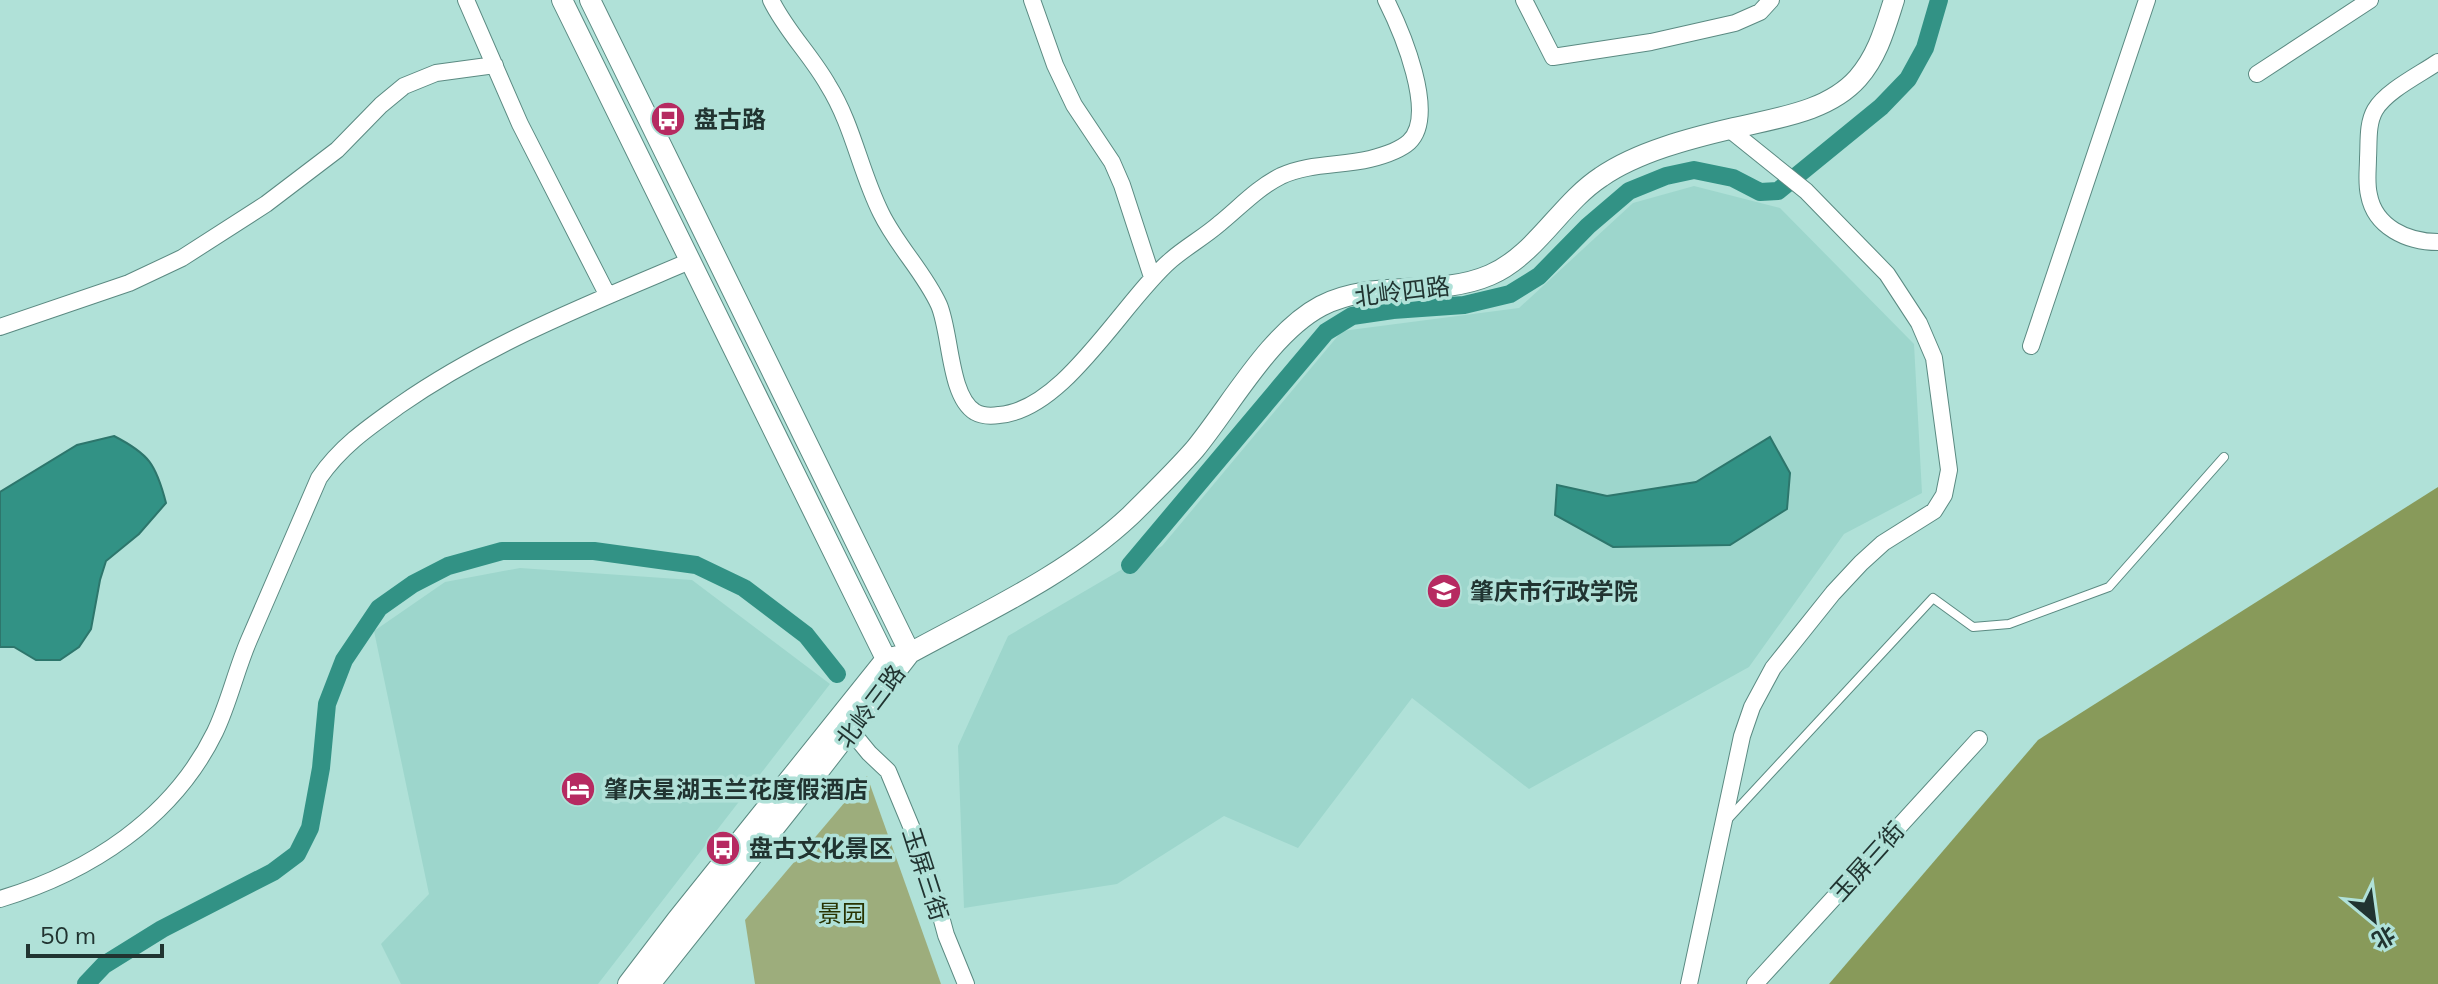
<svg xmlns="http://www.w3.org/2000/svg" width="2438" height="984" viewBox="0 0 2438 984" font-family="Mulish,'Noto Sans SC',sans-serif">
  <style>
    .built { fill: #9dd6cc }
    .green { fill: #9dad7c }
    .forest { fill: #889a5a }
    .water { fill: #329285; stroke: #2d766c; stroke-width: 2 }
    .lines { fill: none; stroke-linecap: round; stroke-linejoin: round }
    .canal { stroke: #329285; stroke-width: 18 }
    .service-casing { stroke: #5b8a82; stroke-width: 10 }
    .minor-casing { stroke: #5b8a82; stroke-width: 18 }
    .tertiary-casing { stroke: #5b8a82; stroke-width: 22 }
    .service { stroke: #fff; stroke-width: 8 }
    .minor { stroke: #fff; stroke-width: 16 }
    .tertiary { stroke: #fff; stroke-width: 20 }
    .labels { text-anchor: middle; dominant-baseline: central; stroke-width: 7; stroke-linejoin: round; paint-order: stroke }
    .poi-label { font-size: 24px; font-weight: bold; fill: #213431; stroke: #b0e1d8; text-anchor: start }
    .street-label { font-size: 24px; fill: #213431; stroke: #b0e1d8 }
    .park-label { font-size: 24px; fill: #273200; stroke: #b0e1d8 }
  </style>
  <rect width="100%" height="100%" fill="#b0e1d8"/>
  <path class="built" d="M1694,186L1780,208L1914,344L1922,493L1844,534L1749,667L1529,789L1412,698L1298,848L1224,816L1117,884L964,908L958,746L1008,636L1162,546L1342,331L1519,308L1633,203Z
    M520,568L692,580L830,684L598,984H401L381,944L429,894L374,631L445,582Z"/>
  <path class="green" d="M867,776L941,984H755L745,920Z"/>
  <path class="forest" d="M2438,487V984H1829L2038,740Z"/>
  <path class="water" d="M114,436C149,454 156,464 166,503L139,534L106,561L100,580L91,629L79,647L60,660H36L14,647H0V492L77,445Z
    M1770,437L1790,473L1787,509L1730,545L1613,547L1555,515L1557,485L1607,496L1696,482Z"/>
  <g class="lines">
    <path class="canal" d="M1130,565L1326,332L1352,316L1393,310L1464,305L1510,294L1539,276L1588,226L1629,191L1666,176L1694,170L1733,178L1760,192L1778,191L1881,107L1908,79L1925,48L1939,0
      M86,984L104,965L162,929L273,872L297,854L310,828L321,768L327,704L344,660L379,608L413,584L448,566L502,551H594L696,565L744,588L806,635L837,674"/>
    <g class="service-casing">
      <path id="service" d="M1728,819L1933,598L1973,627L2009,624L2109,587L2224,457"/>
    </g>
    <g class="minor-casing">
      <path id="minor" d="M466,0L520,124L608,296
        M771,0C786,31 811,55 828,85C853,125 860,171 881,213C897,246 924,272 939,305C951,333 949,396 975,412C982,416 992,416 999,415C1065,410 1122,302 1171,260C1186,247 1204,237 1219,224C1240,207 1257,188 1281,176C1309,163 1340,166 1370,159C1382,156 1399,151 1409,142C1438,115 1401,30 1386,0
        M1032,0L1055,65L1074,105L1112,162L1122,185L1152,277
        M1524,0L1553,57L1651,42L1735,23L1760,12L1771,0
        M2438,62C2419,75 2386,91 2375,110C2367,124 2369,142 2368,158C2368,170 2366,183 2369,195C2375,227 2407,242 2438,242
        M2257,74L2370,0
        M0,327L129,283L182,258L266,204L337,150L381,105L404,86L436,73L495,65
        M2031,346L2147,0
        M851,731L869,753L888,771L913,831L931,880L946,935L966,984
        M0,899C90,872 173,818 215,732C229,703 236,670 249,640C272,586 296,532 319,478C341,446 369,427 400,405C489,343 591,303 690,261
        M1689,984L1742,736L1752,707L1773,668L1833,593L1861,563L1883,543L1934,511L1944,495L1949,470L1934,358L1919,323L1887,274L1806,191L1729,129
        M1755,984L1979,739"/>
    </g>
    <g class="tertiary-casing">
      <path id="tertiary" d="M562,0L886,659
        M590,0L910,653L794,803L650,984
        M886,659L910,653C985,612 1067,575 1130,516C1152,494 1175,472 1195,449C1231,405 1270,333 1321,306C1373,279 1437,298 1490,275C1536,255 1560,204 1601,177C1637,152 1691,138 1734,128C1776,118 1828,112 1858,78C1878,55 1885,28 1894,0
        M628,984L676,921L886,659"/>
    </g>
    <use href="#service" class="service"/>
    <use href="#minor" class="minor"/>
    <use href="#tertiary" class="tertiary"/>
  </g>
  <defs>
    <g id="bus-disc" transform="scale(1.8)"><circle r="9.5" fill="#b62a61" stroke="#b0e1d8"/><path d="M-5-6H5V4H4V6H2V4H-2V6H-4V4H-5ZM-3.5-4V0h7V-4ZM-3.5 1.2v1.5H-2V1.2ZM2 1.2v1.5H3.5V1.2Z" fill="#fff"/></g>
    <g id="university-disc" transform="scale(1.8)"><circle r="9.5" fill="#b62a61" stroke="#b0e1d8"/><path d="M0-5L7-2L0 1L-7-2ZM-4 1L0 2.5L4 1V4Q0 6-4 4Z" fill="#fff"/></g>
    <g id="hotel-disc" transform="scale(1.8)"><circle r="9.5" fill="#b62a61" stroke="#b0e1d8"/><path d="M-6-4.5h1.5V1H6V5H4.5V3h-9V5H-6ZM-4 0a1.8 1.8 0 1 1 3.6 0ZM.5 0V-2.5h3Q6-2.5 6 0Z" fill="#fff"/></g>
  </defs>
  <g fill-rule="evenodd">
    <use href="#bus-disc" x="668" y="119"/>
    <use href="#university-disc" x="1444" y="591"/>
    <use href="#hotel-disc" x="578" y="789"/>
    <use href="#bus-disc" x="723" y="848"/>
  </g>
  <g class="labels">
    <g class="poi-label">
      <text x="694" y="119">盘古路</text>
      <text x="1470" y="591">肇庆市行政学院</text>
      <text x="604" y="789">肇庆星湖玉兰花度假酒店</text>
      <text x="749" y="848">盘古文化景区</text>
    </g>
    <g class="street-label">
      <text transform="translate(1402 291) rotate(-7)">北岭四路</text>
      <text transform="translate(870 706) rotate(-53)">北岭三路</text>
      <text transform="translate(1867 861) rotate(-48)">玉屏三街</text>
      <text transform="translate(926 874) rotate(72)">玉屏三街</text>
    </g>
    <g class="park-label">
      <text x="842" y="913">景园</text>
    </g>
  </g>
  <g transform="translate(2374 920) rotate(151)" stroke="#b0e1d8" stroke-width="6" paint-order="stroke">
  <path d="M0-6L14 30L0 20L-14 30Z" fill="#213431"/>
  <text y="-12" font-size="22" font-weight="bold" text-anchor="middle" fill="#213431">北</text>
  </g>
  <path d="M28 944v12h134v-12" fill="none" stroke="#213431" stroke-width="4"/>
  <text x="40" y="944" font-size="24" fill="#213431" stroke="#b0e1d8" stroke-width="6" paint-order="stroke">50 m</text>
</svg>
